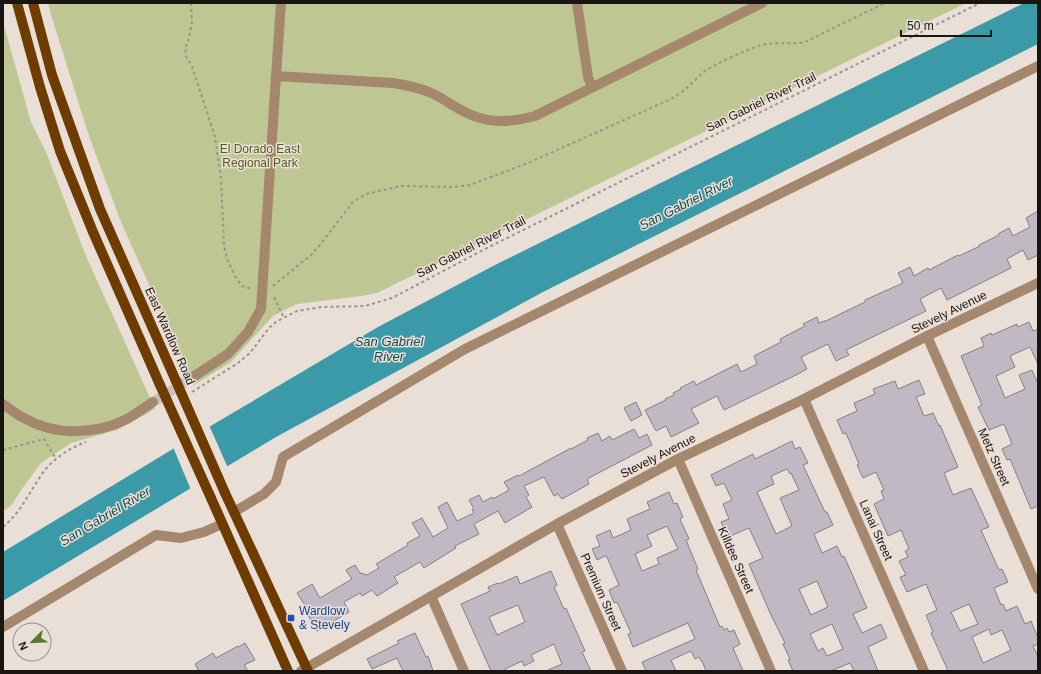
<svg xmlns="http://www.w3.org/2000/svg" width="1041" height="674" viewBox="0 0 1041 674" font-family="Arial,sans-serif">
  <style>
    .green { fill: #bec794 }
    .water { fill: #3b9aa7 }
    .pier { fill: #eadfd7 }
    .building { fill: #c0b9c3; stroke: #847e87; fill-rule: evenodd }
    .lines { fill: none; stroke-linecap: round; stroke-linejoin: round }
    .minor-tunnel { stroke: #cbc1ba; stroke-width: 10; stroke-dasharray: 10 5; stroke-linecap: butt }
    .path { stroke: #9c938e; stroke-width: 2; stroke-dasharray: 3 3; stroke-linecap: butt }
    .minor { stroke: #a5876e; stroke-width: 10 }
    .major { stroke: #6e3b00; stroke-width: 10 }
    .major-bridge { stroke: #6e3b00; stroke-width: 10 }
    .transit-dot { fill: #1a4fb4; stroke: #eadfd7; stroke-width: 1.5 }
    .labels { text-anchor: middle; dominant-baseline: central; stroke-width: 3; stroke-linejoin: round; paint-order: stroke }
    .street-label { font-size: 12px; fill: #191513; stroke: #eadfd7 }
    .park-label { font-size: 12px; fill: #565d1f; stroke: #eadfd7 }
    .transit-label { font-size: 12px; fill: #164399; stroke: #eadfd7; text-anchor: start }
    .water-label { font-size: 13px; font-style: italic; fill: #10494f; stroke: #eadfd7 }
  </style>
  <rect width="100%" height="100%" fill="#eadfd7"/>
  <path class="green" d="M48,3H966L377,293L361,296L297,304L273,316L231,362L194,385L121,222L89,136L51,15Z
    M3,22L31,122L46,152L86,256L155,409L117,430L71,443L41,463L22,489L11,506L3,511Z"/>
  <path class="water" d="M1024,3H1038V44L543,292L276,437L3,601V552L219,421L378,327L493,266Z"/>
  <path class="pier" d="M209,425L228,468L191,490L173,447Z"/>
  <path class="building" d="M1038,211V255L1028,260L1023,250L1007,259L1011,268L947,300L941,288L920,299L926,311L846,350L849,355L836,361L828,344L801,357L807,369L796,375L724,410L717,396L691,409L699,423L671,437L666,426L656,431L645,410L666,400L665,399L674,395L673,393L681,389L680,388L694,381L696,385L737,364L741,372L757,364L754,356L781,342L780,339L805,326L803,324L817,317L819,323L828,320L865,302V300L903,283L898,273L910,267L914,276L928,268L929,270L958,255L959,256L980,246L979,245L999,235L998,234L1009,228L1013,236L1030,227L1026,218Z
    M1029,322L1033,331L1038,329V364L1030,347L1010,356L1015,367L996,376L1005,398L1025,389L1019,375L1032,370L1038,384V506L1031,509L1010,459L1007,460L1002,449L1012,444L1004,424L989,430L978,407L982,405L961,356L984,346L981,338L991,333L992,335L1017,324L1018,327Z
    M919,380L925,394L916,397L924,416L933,413L939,426L940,425L958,467L944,473L953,495L971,488L989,527L981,530L999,570L1002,569L1008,582L994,588L1001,605L1003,604L1006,611L1017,606L1025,624L1031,621L1038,638V644L1033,646L1038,657V671H948L931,633L933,632L926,615L937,610L926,584L907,592L900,577L906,575L899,561L908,557L905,551L909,549L901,530L888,536L874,504L884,499L881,491L884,490L876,472L863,478L857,465L859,464L846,433L843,434L837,420L857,411L854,403L875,394L873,389L895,381L898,389ZM969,604L978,624L960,631L951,612ZM989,629L991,635L1002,630L1011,650L983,663L972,637Z
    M636,402L642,415L631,421L624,408Z
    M634,429L639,438L647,434L652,445L587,479L589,484L562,499L558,494L554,496L544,477L524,486L529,495L526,497L532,507L505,523L498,511L474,524L479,534L455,546L456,548L424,568L420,562L394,577L398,583L377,596L372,590L362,596L360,593L344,602L349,612L317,631L308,615L310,613L297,593L312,584L320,598L352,579L346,570L355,565L360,573L367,575L379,568L376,564L408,545L407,543L420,536L412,523L422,518L433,537L448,528L438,507L447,502L457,521L474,513L472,510L474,509L469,500L479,495L483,502L492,497L493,499L509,490L504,482L518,475L519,476L571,448V449L588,440L587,438L598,433L602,441L610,436L612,440Z
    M792,441L795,449L800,447L808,463L803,465L825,512H827L833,525L814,534L822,553L837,546L842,557L844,556L867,608L853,614L862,633L881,624L887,638L868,647L878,671H854L850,663L831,671H793L788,660L790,659L783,644L785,643L770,613L749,564L763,558L749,528L728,537L721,522L729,519L723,504L732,500L724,483L716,486L711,475L753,454L755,459ZM787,469L790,474L791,473L799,490L780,498L792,526L776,534L757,492L774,484L771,476ZM817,581L828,607L811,615L799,589ZM832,624L843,649L827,656L823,648L818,651L810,634Z
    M669,492L674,504L677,503L683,517L680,519L689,539L686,540L698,569L696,570L720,627L722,626L724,630L727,628L729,632L734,630L740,644L733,648L743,671H706L702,661H701L699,657L695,659L691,651L671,660L676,671H646L642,662L695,639L688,623L633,647L628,634L631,633L617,602L614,603L609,590L619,585L607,557L605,556L597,560L592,549L600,546L596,536L610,530L613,538L631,530L627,519L650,509L647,502ZM667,526L678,549L657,558L659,564L642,571L635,554L652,546L647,535Z
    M551,571L557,585L554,587L564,609L566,608L585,651L582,652L591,671H546L562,664L554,644L531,655L534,661L524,666L522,661L505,669L506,671H491L461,604L490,591L488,587L498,583L499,584L517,576L520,584ZM518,605L525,622L497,635L489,617Z
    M415,633L426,657L428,656L433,671H403L397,658L372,669L367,659L399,643L397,641Z
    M245,643L255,660L244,665L248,671H199L195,664L213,653L216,658L238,646V647Z"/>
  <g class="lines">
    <path class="minor-tunnel" d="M153,402L190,379"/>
    <path class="path" d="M191,3L192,22L188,43L185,47L186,56L192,66L215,137L221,178L224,246L227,259L235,276L242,286L252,289
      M273,286L311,255L319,246L353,202L366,194L401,186L453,187L470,185L528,163L669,100C686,91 692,82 705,71C715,64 746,50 758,46C773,41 790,45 805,42L885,3
      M274,297L284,318
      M192,392L238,363L250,353L269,328L276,322L289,315L297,311L321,307L365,306L392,298L487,248L980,3
      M3,450L44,439L56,459
      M3,527C20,513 28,495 40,477C50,461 67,449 86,442"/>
    <path class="minor" d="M577,3L588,77L592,87
      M276,76L281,3
      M927,336L1038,589
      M190,379L228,354L248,332L261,309L276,76L393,83C405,85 417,87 429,92C441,97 450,104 461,110C485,124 509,123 535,116L762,3
      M804,399L924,671
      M3,404C10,409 16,414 24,418C55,436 95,435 127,419C136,414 145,407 153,402
      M678,459L771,671
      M234,512L264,494L276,482L283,457L465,349L1038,66
      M557,524L622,671
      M431,596L464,671
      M3,627L156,535L181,538L204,532L222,524
      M301,671L557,524L678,459L804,399L927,336L1038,283"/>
    <path class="major" d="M17,3L40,87L60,151L93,232L160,385
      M33,3L52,75L100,209L176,381
      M225,493L308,671
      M211,498L288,671"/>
    <path class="major-bridge" d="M176,381L225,493
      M160,385L211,498"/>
  </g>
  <rect class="transit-dot" x="287" y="614" width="8" height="8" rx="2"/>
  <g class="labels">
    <g class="street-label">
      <text transform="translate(761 102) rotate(-26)">San Gabriel River Trail</text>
      <text transform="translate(471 247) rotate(-27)">San Gabriel River Trail</text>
      <text transform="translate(949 312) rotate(-26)">Stevely Avenue</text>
      <text transform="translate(170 336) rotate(66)">East Wardlow Road</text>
      <text transform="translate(658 456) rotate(-27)">Stevely Avenue</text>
      <text transform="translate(994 457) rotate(66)">Metz Street</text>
      <text transform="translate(876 530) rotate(66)">Lanai Street</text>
      <text transform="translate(736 560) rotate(66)">Killdee Street</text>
      <text transform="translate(601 592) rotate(66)">Premium Street</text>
    </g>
    <g class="park-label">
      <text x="260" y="149">El Dorado East<tspan x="260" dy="14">Regional Park</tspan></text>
    </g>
    <g class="transit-label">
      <text x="299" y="611">Wardlow<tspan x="299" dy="14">&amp; Stevely</tspan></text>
    </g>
    <g class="water-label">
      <text transform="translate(686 203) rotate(-27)">San Gabriel River</text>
      <text x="389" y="341">San Gabriel<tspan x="389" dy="15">River</tspan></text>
      <text transform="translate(105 516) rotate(-31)">San Gabriel River</text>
    </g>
  </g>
  <rect width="1041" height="674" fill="none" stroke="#191513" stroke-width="8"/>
  <g transform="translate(32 642) rotate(246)"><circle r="19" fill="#eadfd7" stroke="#968e89"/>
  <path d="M0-3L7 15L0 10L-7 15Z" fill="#58782f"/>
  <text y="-6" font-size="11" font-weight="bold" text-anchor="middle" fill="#191513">N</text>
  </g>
  <path d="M901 30v6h90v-6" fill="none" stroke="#191513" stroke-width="2"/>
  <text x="907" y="30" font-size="12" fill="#191513" stroke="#eadfd7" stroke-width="3" paint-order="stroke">50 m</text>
</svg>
